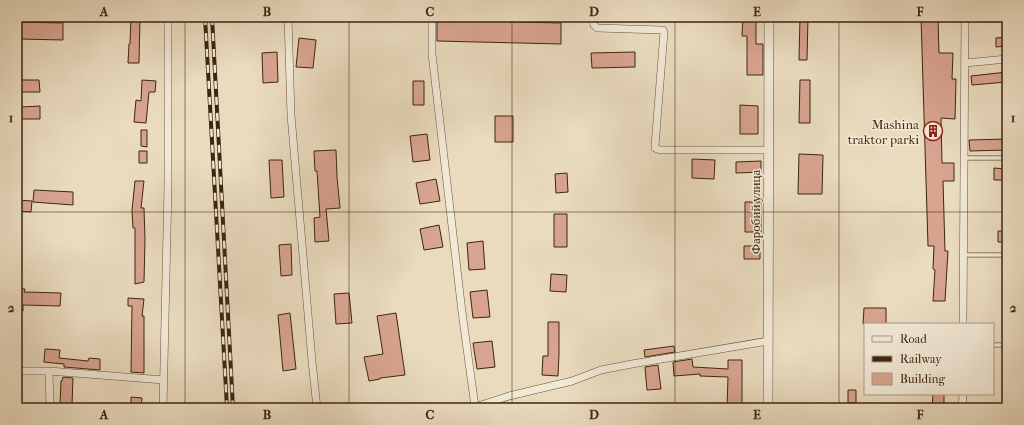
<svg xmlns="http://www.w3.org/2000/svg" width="1024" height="425" viewBox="0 0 1024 425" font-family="'IM FELL French Canon',serif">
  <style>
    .building { fill: #d8a48f; stroke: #3d260e }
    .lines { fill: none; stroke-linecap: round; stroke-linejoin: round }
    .service-casing { stroke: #68533a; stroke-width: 5 }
    .minor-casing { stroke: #68533a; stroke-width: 8 }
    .tertiary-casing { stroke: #68533a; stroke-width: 10 }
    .service { stroke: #f1e8d5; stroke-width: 3.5 }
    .minor { stroke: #f1e8d5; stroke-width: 7 }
    .tertiary { stroke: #f1e8d5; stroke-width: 9 }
    .rail-casing { stroke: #3d260e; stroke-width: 4 }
    .rail { stroke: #f1e8d5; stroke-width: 2.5; stroke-dasharray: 8; stroke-linecap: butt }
    .grid { fill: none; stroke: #3d260e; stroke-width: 1; stroke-opacity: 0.55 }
    .labels { text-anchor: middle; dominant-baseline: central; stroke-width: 3; stroke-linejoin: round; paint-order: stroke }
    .poi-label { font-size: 13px; fill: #3d260e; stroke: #f1e8d5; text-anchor: end }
    .street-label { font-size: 13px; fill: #3d260e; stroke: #f1e8d5 }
    .neatline { fill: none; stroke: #3d260e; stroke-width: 1.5 }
    .grid-label { font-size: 13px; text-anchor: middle; font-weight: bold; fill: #3d260e }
  </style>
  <rect width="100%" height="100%" fill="#eadbbf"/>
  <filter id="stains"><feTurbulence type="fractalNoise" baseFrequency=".005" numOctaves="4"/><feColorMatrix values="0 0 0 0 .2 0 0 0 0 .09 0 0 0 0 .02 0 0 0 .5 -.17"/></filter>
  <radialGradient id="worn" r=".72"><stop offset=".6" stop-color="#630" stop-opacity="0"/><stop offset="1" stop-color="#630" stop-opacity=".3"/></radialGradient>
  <path class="building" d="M131,17H140L139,63H128L129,44H130Z
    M743,17H756V44H763V75H747V36H742Z
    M800,17H808L807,60H799Z
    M921,17H938L939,53H953L952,79H956L955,119L941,118L942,163H954V181H943L945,251H948L945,301H933L935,270L933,269L934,246H928Z
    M437,20L561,23V44L437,41Z
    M20,22L63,23V40L20,39Z
    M1007,37V46L996,47V38Z
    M299,38L316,40L313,68L296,67Z
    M277,52L278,82L263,83L262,53Z
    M635,52V67L592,68L591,53Z
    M1007,72V82L972,85L971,76Z
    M18,80H39L40,92H18Z
    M142,80L156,81L155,92H149L146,123L134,122L136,100L141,101Z
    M800,80H810V123H799Z
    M413,81H424V105H413Z
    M740,105L758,106V134H740Z
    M40,106V119H21V107Z
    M495,116H513V142H495Z
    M141,130H147V147L141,146Z
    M427,134L430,160L413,162L410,136Z
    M1007,139V150L970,151L969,140Z
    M336,150L337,177L340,208L326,209L329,241L315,242L314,218L320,217L317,171H315L314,151Z
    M139,151H147V163H139Z
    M799,154L823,155L822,194H798Z
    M692,159L715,160L714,179L692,178Z
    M269,160H282L284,197L271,198Z
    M761,161V172L736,173V162Z
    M994,168L1007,169V180H994Z
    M567,173L568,192L556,193L555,174Z
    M436,179L440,201L420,204L416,183Z
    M135,181H144L141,208H144L145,239L144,282L135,284V228H133L132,210Z
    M34,190L73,192V205L33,202Z
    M17,200L32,201L31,212L17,211Z
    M745,202H761V232H745Z
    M554,214H567V247H554Z
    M439,225L443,247L424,250L420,229Z
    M998,231H1007V242H998Z
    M483,241L485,269L469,270L467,243Z
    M291,244L292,275L281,276L279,245Z
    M744,246H760V259H744Z
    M551,274L567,275L566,292L550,291Z
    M17,288L25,289L24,292L61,293L60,306L23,305V311H17Z
    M487,290L490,317L473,318L470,292Z
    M349,293L352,323L336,324L334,294Z
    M128,298L144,299L142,316H144V373L131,372L132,306H128Z
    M864,308H886V324H863Z
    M290,313L296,369L283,371L278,315Z
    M396,313L405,375L380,378V379L369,381L364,357L383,354L377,316Z
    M548,322H559V354L558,376L542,375L543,356H548Z
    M492,341L495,367L477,369L473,343Z
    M674,346L675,352L645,357L644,350Z
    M45,349L60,350L59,358L88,361L89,358L100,359V370L64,367V364L44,362Z
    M692,359L693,367L728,369V360H742V408H727L728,377L700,376V374L674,376L673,362Z
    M658,365L661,389L647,390L645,367Z
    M63,377L73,378L72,405L60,404L61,381H62Z
    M848,390H856V403H848Z
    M933,394H944V408H932Z
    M131,397L142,398L141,408H131Z"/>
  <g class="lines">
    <g class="service-casing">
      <path id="service" d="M964,158H1007
        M963,255H1007
        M993,345H1007"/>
    </g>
    <g class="minor-casing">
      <path id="minor" d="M288,17L291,115L312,361L317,408
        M432,17V54L462,312L475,407
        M593,17L594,25L597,28L661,30H663L664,32L655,146V148L660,150H768
        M965,63L1007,59
        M963,324L965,17
        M17,371H49L164,380
        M49,371L50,408
        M163,408L168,186V17
        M472,408L509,396L572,381L601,370L632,364L768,341
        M962,408L963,394"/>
    </g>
    <g class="tertiary-casing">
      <path id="tertiary" d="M768,408L769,17"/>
    </g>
    <use href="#service" class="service"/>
    <use href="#minor" class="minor"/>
    <use href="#tertiary" class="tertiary"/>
    <g class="rail-casing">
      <path id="rail" d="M205,17L227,408
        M212,17L233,408"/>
    </g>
    <use href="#rail" class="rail"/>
  </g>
  <path class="grid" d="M185,17V408M349,17V408M512,17V408M675,17V408M839,17V408M17,212H1007"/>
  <defs>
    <g id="building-ring" transform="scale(1)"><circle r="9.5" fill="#f1e8d5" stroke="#8f2418" stroke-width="1.5"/><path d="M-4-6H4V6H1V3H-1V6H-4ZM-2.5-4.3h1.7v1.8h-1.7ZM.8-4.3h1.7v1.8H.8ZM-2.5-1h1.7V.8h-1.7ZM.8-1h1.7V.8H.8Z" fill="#8f2418"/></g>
  </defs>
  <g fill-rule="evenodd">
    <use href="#building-ring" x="933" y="131"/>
  </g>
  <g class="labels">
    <g class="poi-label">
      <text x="919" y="124">Mashina<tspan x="919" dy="15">traktor parki</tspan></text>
    </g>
    <g class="street-label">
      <text transform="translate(755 212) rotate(-90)">Фаробий улица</text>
    </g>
  </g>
  <rect width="1024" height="425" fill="none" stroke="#eadbbf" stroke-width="44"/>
  <rect x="864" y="323" width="130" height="72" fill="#f1e8d5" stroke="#a99a85"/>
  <rect x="872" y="336" width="20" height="6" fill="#f1e8d5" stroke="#a99a85"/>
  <text x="900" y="343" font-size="12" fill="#3d260e">Road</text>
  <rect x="872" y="356" width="20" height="6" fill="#3d260e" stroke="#a99a85"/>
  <text x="900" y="363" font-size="12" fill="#3d260e">Railway</text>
  <rect x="872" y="373" width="20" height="12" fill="#d8a48f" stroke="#a99a85"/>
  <text x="900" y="383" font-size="12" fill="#3d260e">Building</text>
  <rect x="22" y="22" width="980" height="381" class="neatline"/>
  <g class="grid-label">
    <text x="104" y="16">A</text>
    <text x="267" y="16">B</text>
    <text x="430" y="16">C</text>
    <text x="594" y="16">D</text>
    <text x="757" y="16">E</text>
    <text x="920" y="16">F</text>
    <text x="11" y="122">1</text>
    <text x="1013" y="122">1</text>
    <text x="11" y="312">2</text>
    <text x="1013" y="312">2</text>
    <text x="104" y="419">A</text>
    <text x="267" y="419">B</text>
    <text x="430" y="419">C</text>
    <text x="594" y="419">D</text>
    <text x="757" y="419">E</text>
    <text x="920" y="419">F</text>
  </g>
  <rect width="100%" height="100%" filter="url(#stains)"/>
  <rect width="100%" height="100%" fill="url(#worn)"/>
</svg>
